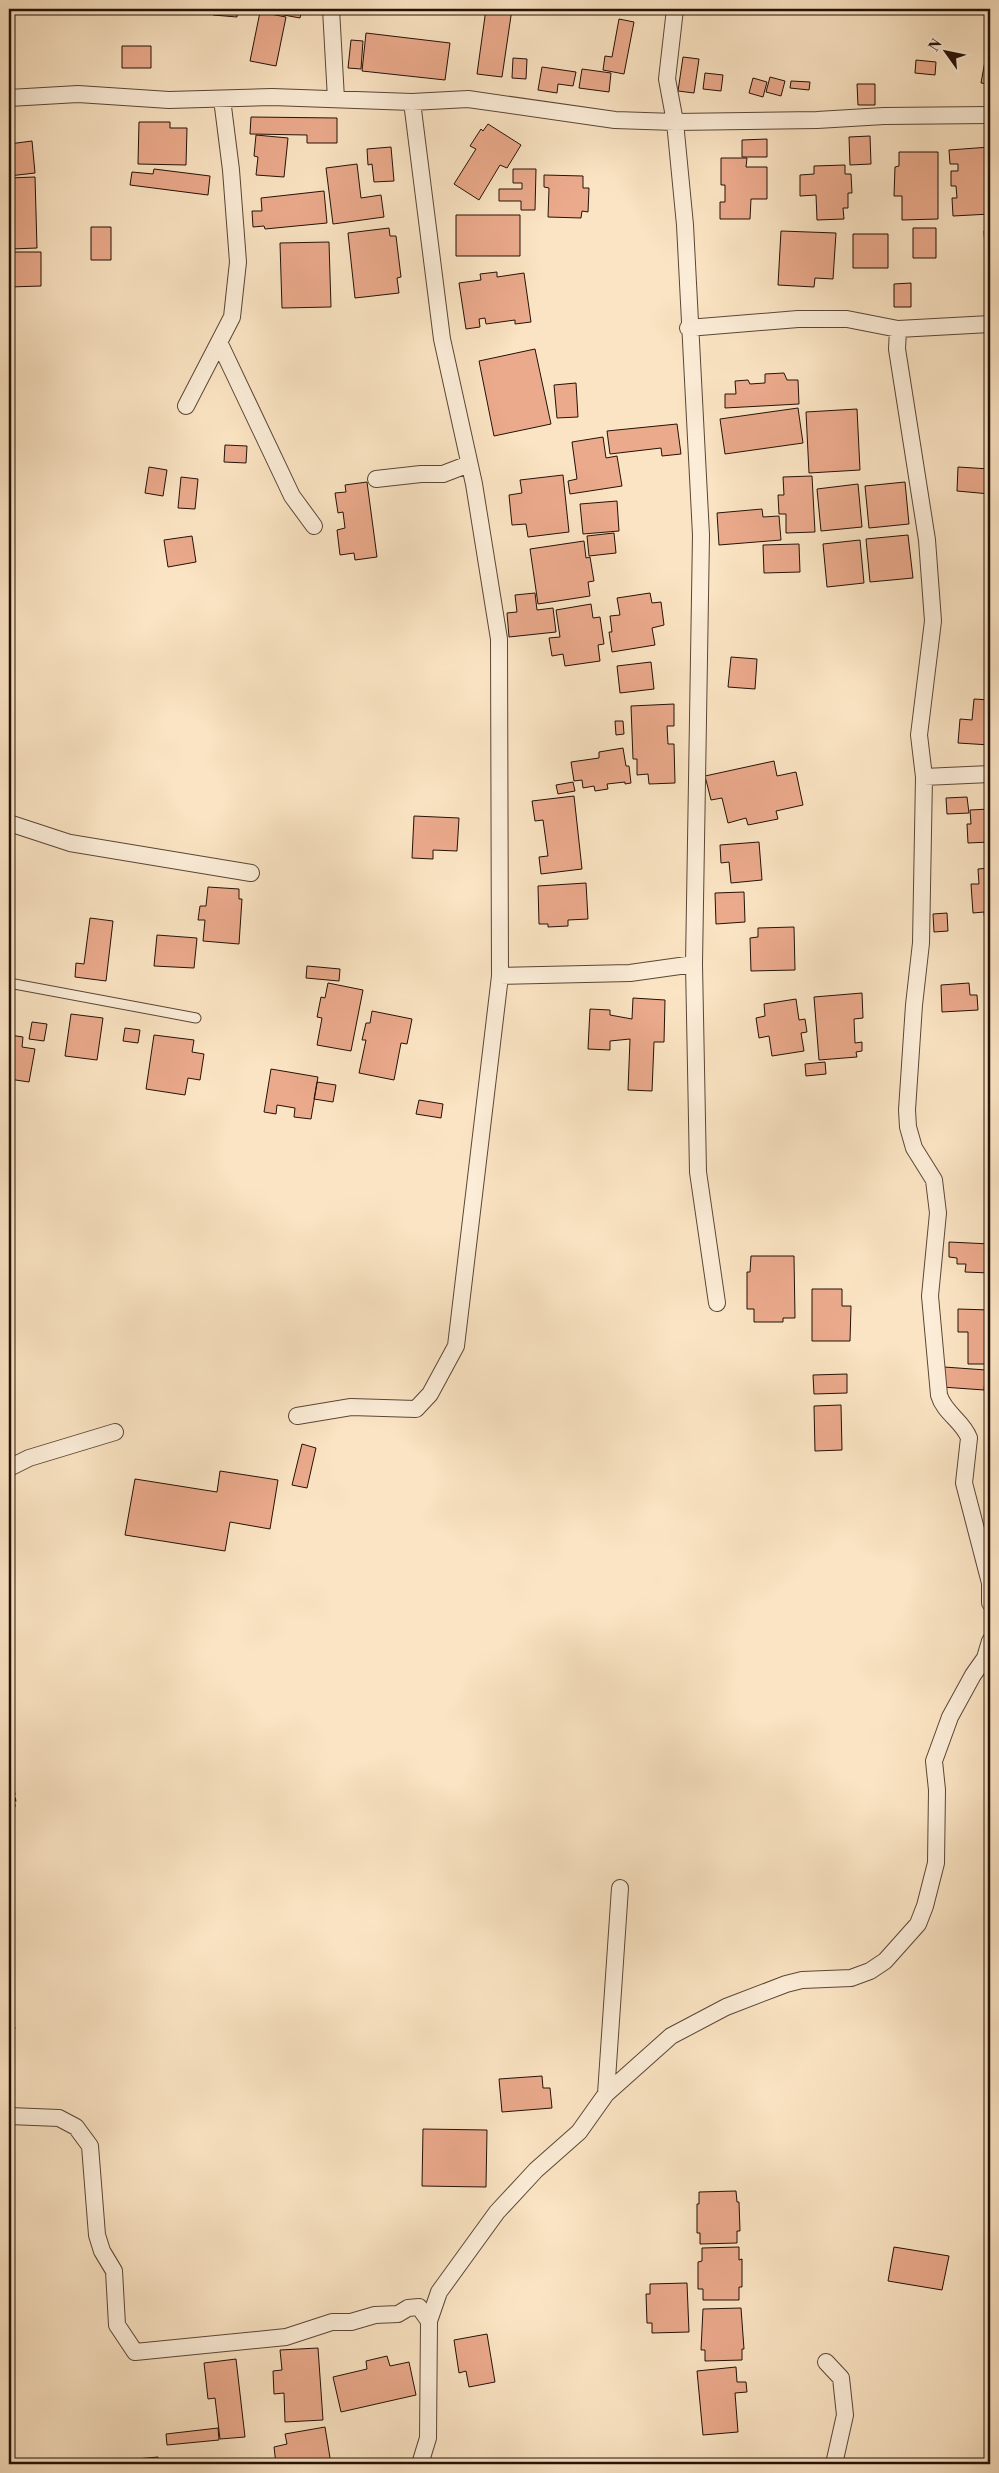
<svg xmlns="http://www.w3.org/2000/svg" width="999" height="2473" viewBox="0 0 999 2473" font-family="'Libre Bodoni',serif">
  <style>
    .building { fill: #ebaa8c; stroke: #241107 }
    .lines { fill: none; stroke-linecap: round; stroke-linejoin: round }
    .lane-casing { stroke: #5a4636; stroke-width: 11 }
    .street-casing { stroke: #5a4636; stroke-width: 18 }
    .path { stroke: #241107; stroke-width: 3; stroke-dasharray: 4 2.5; stroke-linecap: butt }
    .lane { stroke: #fcedd8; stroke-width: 9 }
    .street { stroke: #fcedd8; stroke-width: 16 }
  </style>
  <rect width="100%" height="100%" fill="#fbe4c3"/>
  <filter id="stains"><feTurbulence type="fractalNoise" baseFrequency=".004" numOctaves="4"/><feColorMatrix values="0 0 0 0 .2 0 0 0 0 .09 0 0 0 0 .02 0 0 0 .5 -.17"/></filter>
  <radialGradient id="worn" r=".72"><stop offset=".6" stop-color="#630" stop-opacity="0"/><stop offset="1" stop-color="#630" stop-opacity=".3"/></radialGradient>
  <path class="building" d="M214,9H238L237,17L213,15Z
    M273,9H302L300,18L273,13Z
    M486,9H512L502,77L477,74Z
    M260,12L286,17L276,66L250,61Z
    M619,19L634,22L624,74L603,70L605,56L612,57Z
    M366,33L450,43L445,80L362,71Z
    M351,40L363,41L361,69L348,68Z
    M122,46H151V68H122Z
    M683,57L699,59L694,93L678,91Z
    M513,58L527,59L526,79L512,78Z
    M916,60L936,62L935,75L915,73Z
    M985,61L990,62V84L981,83Z
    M542,67L576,72L573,86L558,84L557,93L538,90Z
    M582,69L611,73L609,92L579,88Z
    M705,73L723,75L721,91L703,89Z
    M770,77L785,81L781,96L766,92Z
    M753,78L767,82L763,97L749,93Z
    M791,81L810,82L809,90L790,88Z
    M857,84H875V105H858Z
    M251,117L337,118V143H307V135L250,134Z
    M139,122H170V128H187L186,165L138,164Z
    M488,124L521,145L507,168L500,165L479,200L454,184L476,149L470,146L481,129L483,131Z
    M256,135L288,138L284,177L256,175L258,157L254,156Z
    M870,136L871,164L850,165L849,137Z
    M767,139V157H742V140Z
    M32,141L35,173L9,176V144Z
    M391,147L394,181L374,182L372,164L368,165L367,149Z
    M990,147V214L953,216L952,198H957L956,186H951V171H958V164H950L949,150Z
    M899,152H938V219L902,220V196H894L895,167L899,166Z
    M721,158H747L746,167H767V199H751L750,219H720V202H725V185H721Z
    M357,164L361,198L381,195L384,217L333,224L326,168Z
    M845,165V174H851L852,193H848V208H843L844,219L817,220L816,195L800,196V175L814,174V166Z
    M154,169L210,176L208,195L130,185L132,172L153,174Z
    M513,169H536L535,210H521V201H499V189H522V183H513Z
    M544,175L583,176V188H589L588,212L582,211L581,218L548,217L549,188L544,187Z
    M35,177L37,248L11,249L9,178Z
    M324,191L327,223L265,229L264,226L253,227L252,211H262L261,198Z
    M456,215H520V256H456Z
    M91,227H111V260H91Z
    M389,228L390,236H396L401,277L397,278L399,293L355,298L348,233Z
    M913,228H936V258H913Z
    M781,231L836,233L833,279L815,278L814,287L778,285Z
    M984,231H990V264H986Z
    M853,234H888V268H853Z
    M329,242L331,307L282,308L280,243Z
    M9,252H41V286L9,287Z
    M497,272V277L524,273L531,322L515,324V320L486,324L485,318L479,319L480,327L466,329L459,283L481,280L480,274Z
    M911,283V307H894V284Z
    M535,349L551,424L494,436L479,361Z
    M784,373L787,380H798L799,404L725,408V394H736L735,381L748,380L750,384L765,383V374Z
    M576,383L578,417L557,418L554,385Z
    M798,408L803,443L725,454L720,419Z
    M857,409L860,470L809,473L806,412Z
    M677,424L681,454L662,456L661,448L610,454L607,431Z
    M603,437L606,458L617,456L622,486L570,494L568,481L577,479L572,442Z
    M225,445L247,446L246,463L224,462Z
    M149,467L167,470L163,496L145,493Z
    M958,467L990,469V494L957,491Z
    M563,475L569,532L528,537L526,524L512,525L509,495L522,493L520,480Z
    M812,476L815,532L786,533V514H779L778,495H784L783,477Z
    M181,477L198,479L195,509L178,508Z
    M367,482L377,557L355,560L354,553L340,555L337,530L345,528L343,512L338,513L335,493L346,492L345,485Z
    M905,482L909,524L869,528L865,486Z
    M858,484L862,527L821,531L817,489Z
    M617,501L619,531L583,534L580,504Z
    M762,509L763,517L779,516L781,540L719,545L717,513Z
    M614,533L616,553L589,556L587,536Z
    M908,535L913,578L870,582L866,539Z
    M192,536L196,562L168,567L164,540Z
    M860,540L864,583L827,587L823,544Z
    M584,541L586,558L590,557L594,581L588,582L590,596L538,604L530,549Z
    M799,544L800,572L764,573L763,545Z
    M535,593L537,610L553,608L556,632L509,637L507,613L517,612L515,595Z
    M650,593L652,603L661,602L664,625L652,628L655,645L612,652L609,632H612L610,616L620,615L617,598Z
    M591,604L593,618L600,617L604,644L598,645L600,661L565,666L563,654L552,656L549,638L560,637L556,610Z
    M731,657L757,659L755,689L728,687Z
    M651,662L654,689L620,693L617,666Z
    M974,699L990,700V745L958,743L960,719L972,720Z
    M674,704V726H667L668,744H674L675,783L649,784L648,774L637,775V759H633L631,706Z
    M615,721H623L624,734L616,735Z
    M623,748L626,766H629L631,783L625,784V782L607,784L608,789L595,791L594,786L583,788L582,780L574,781L571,762L599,758V752Z
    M774,761L777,776L796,772L803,805L776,811L778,819L748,825L746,818L728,823L722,798L711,800L705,776Z
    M573,782L575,791L558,794L556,785Z
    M574,796L582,869L541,874L539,857L548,856L543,820L535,821L532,801Z
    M967,797L969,813L947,814L946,798Z
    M990,809V842L968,843L967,824H971L970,810Z
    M414,816L459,818L457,851L433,850V859L412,858Z
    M759,842L762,880L731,883L729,862L721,863L720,845Z
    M990,868V921L985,922L984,912L973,913L971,884H979L978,869Z
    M586,883L588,919L568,920V926L548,927V924H539L538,886Z
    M208,887L239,889V899H242L239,944L203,941L205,920H198L200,906H206Z
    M744,892L745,922L716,924L715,893Z
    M947,913L948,931L934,932L933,914Z
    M90,918L113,921L106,981L75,977L76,963L84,964Z
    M794,927L795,970L751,971L750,938L758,937V928Z
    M157,935L197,938L194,968L154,966Z
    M307,966L340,969L339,981L306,978Z
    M328,983L363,990L351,1051L317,1045L322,1018L317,1017L321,997L325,998Z
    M969,983L970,995H977L978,1010L942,1012L941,985Z
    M862,993L863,1018L854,1019L855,1043L862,1042V1051L856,1052L857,1057L819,1060L814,997Z
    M633,998L665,1000L664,1042H654L652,1091L628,1090L630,1039L610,1041V1050L588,1049L590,1009L610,1010V1015L632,1019Z
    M796,999L799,1020L805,1019L807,1032L801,1033L804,1051L772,1056L769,1036L759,1038L756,1018L765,1016L764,1004Z
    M372,1011L412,1019L407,1044L401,1043L394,1080L359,1073L366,1040H362L366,1023H370Z
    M71,1014L103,1018L97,1060L65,1056Z
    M9,1022L12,1023L10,1035L23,1037L22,1047L35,1049L29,1082L9,1079Z
    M32,1022L47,1024L44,1041L29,1039Z
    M125,1028L140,1030L138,1043L123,1041Z
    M154,1035L194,1040L192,1052L204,1054L200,1080L188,1078L185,1095L146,1089Z
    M825,1062L826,1074L806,1076L805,1064Z
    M271,1069L318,1077L311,1119L294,1117L295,1108L277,1105L276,1114L264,1112Z
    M317,1082L336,1085L333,1102L314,1099Z
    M419,1100L443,1104L441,1118L416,1114Z
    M949,1242L990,1244V1273L965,1272L966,1264H957V1258L949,1257Z
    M751,1256H794L795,1318H783V1322H754V1309H747V1272H750Z
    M812,1289H842V1306H851L850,1341H812Z
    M958,1309L990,1310V1364H968V1332H958Z
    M944,1367L986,1370L984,1390L942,1387Z
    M847,1374V1393L814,1394L813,1375Z
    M986,1381H990V1408H986Z
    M841,1405L842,1450L815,1451L814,1406Z
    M302,1444L316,1448L307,1488L292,1485Z
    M220,1471L278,1480L270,1529L230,1522L225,1551L125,1535L135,1479L217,1492Z
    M9,2026L15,2027L11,2045L9,2044Z
    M542,2076L543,2088H550L552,2108L502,2112L499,2079Z
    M423,2129L487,2130L486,2187L422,2186Z
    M736,2191L737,2202H739L740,2231H737V2243L700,2244V2233H697V2204H699V2192Z
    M739,2247V2260L742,2259V2287H739V2300H703V2289H698V2262L702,2261V2248Z
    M894,2247L949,2256L942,2290L888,2281Z
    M687,2283L689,2332L652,2333V2323H647L646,2294H650V2284Z
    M741,2308L744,2349H742V2360L705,2361V2350H701L703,2309Z
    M487,2334L495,2382L469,2387L466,2371L459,2373L454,2340Z
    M318,2348L323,2420L285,2422L284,2393L274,2394L273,2371L282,2370L280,2350Z
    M387,2356L390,2366L409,2362L416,2395L341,2412L333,2377L367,2369L366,2361Z
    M236,2359L245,2437L220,2439L215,2398L208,2399L204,2363Z
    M736,2367L737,2382H746L747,2392L735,2393L738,2432L703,2435L697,2371Z
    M325,2427L331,2464H276L274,2447L287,2444L285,2434Z
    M218,2428L219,2440L167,2445L166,2434Z
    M158,2457L159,2464H126L125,2460Z"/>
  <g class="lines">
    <g class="lane-casing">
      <path id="lane" d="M9,983L196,1018"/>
    </g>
    <g class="street-casing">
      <path id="street" d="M331,9L336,99
        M9,98L78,94L169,100L272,97L412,102L468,99L615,120L675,122L817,120L884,116L990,115
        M412,102L442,339L474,484L499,639L500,976
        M688,328L798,319H847L898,329L897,349L927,540L933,621L919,735L924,777L990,774
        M898,329L990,324
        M219,342L292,496L314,526
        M186,406L232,317L238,262L231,170L222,99
        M376,479L421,474H443L469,464
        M924,777L921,943L914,1005L907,1110L908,1127L914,1148L934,1180L938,1213L930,1296L939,1395C944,1413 963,1421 969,1438L964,1483L990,1583V1603
        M9,823L70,843L251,873
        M694,964L698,1172L717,1303
        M297,1416L351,1407L416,1409L430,1394L456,1346L500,976L630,973L694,964L701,535L685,225L675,122L667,79L675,9
        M9,1468L29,1458L115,1432
        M606,2094L620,1888
        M9,2116L59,2118L76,2127L90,2146L97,2235L102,2251L114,2271L117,2325L135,2352L286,2337L332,2322H351L375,2315L398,2314L408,2308L419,2307L429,2321L439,2292L497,2212L536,2170L579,2132L606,2094L671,2036L726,2007L786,1984L802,1980L851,1978L870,1971L885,1961L918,1924L925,1906L936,1863L937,1790L934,1761L950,1717L973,1675L985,1658L990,1641
        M826,2362L841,2378L845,2415L834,2464
        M420,2464L428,2438L429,2321"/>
    </g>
    <path class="path" d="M9,1759L15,1802L9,1825"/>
    <use href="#lane" class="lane"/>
    <use href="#street" class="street"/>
  </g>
  <rect width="999" height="2473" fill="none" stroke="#fbe4c3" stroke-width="30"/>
  <rect x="10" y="10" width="979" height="2453" fill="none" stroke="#241107" stroke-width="2.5"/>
  <rect x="15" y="15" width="969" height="2443" fill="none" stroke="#241107"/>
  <g transform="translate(946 52) rotate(303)" stroke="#fcedd8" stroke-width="4" paint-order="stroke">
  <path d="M0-4L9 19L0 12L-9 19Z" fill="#241107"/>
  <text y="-8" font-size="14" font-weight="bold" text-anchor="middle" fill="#241107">N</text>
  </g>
  <rect width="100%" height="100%" filter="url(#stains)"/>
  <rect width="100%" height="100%" fill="url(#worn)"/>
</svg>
